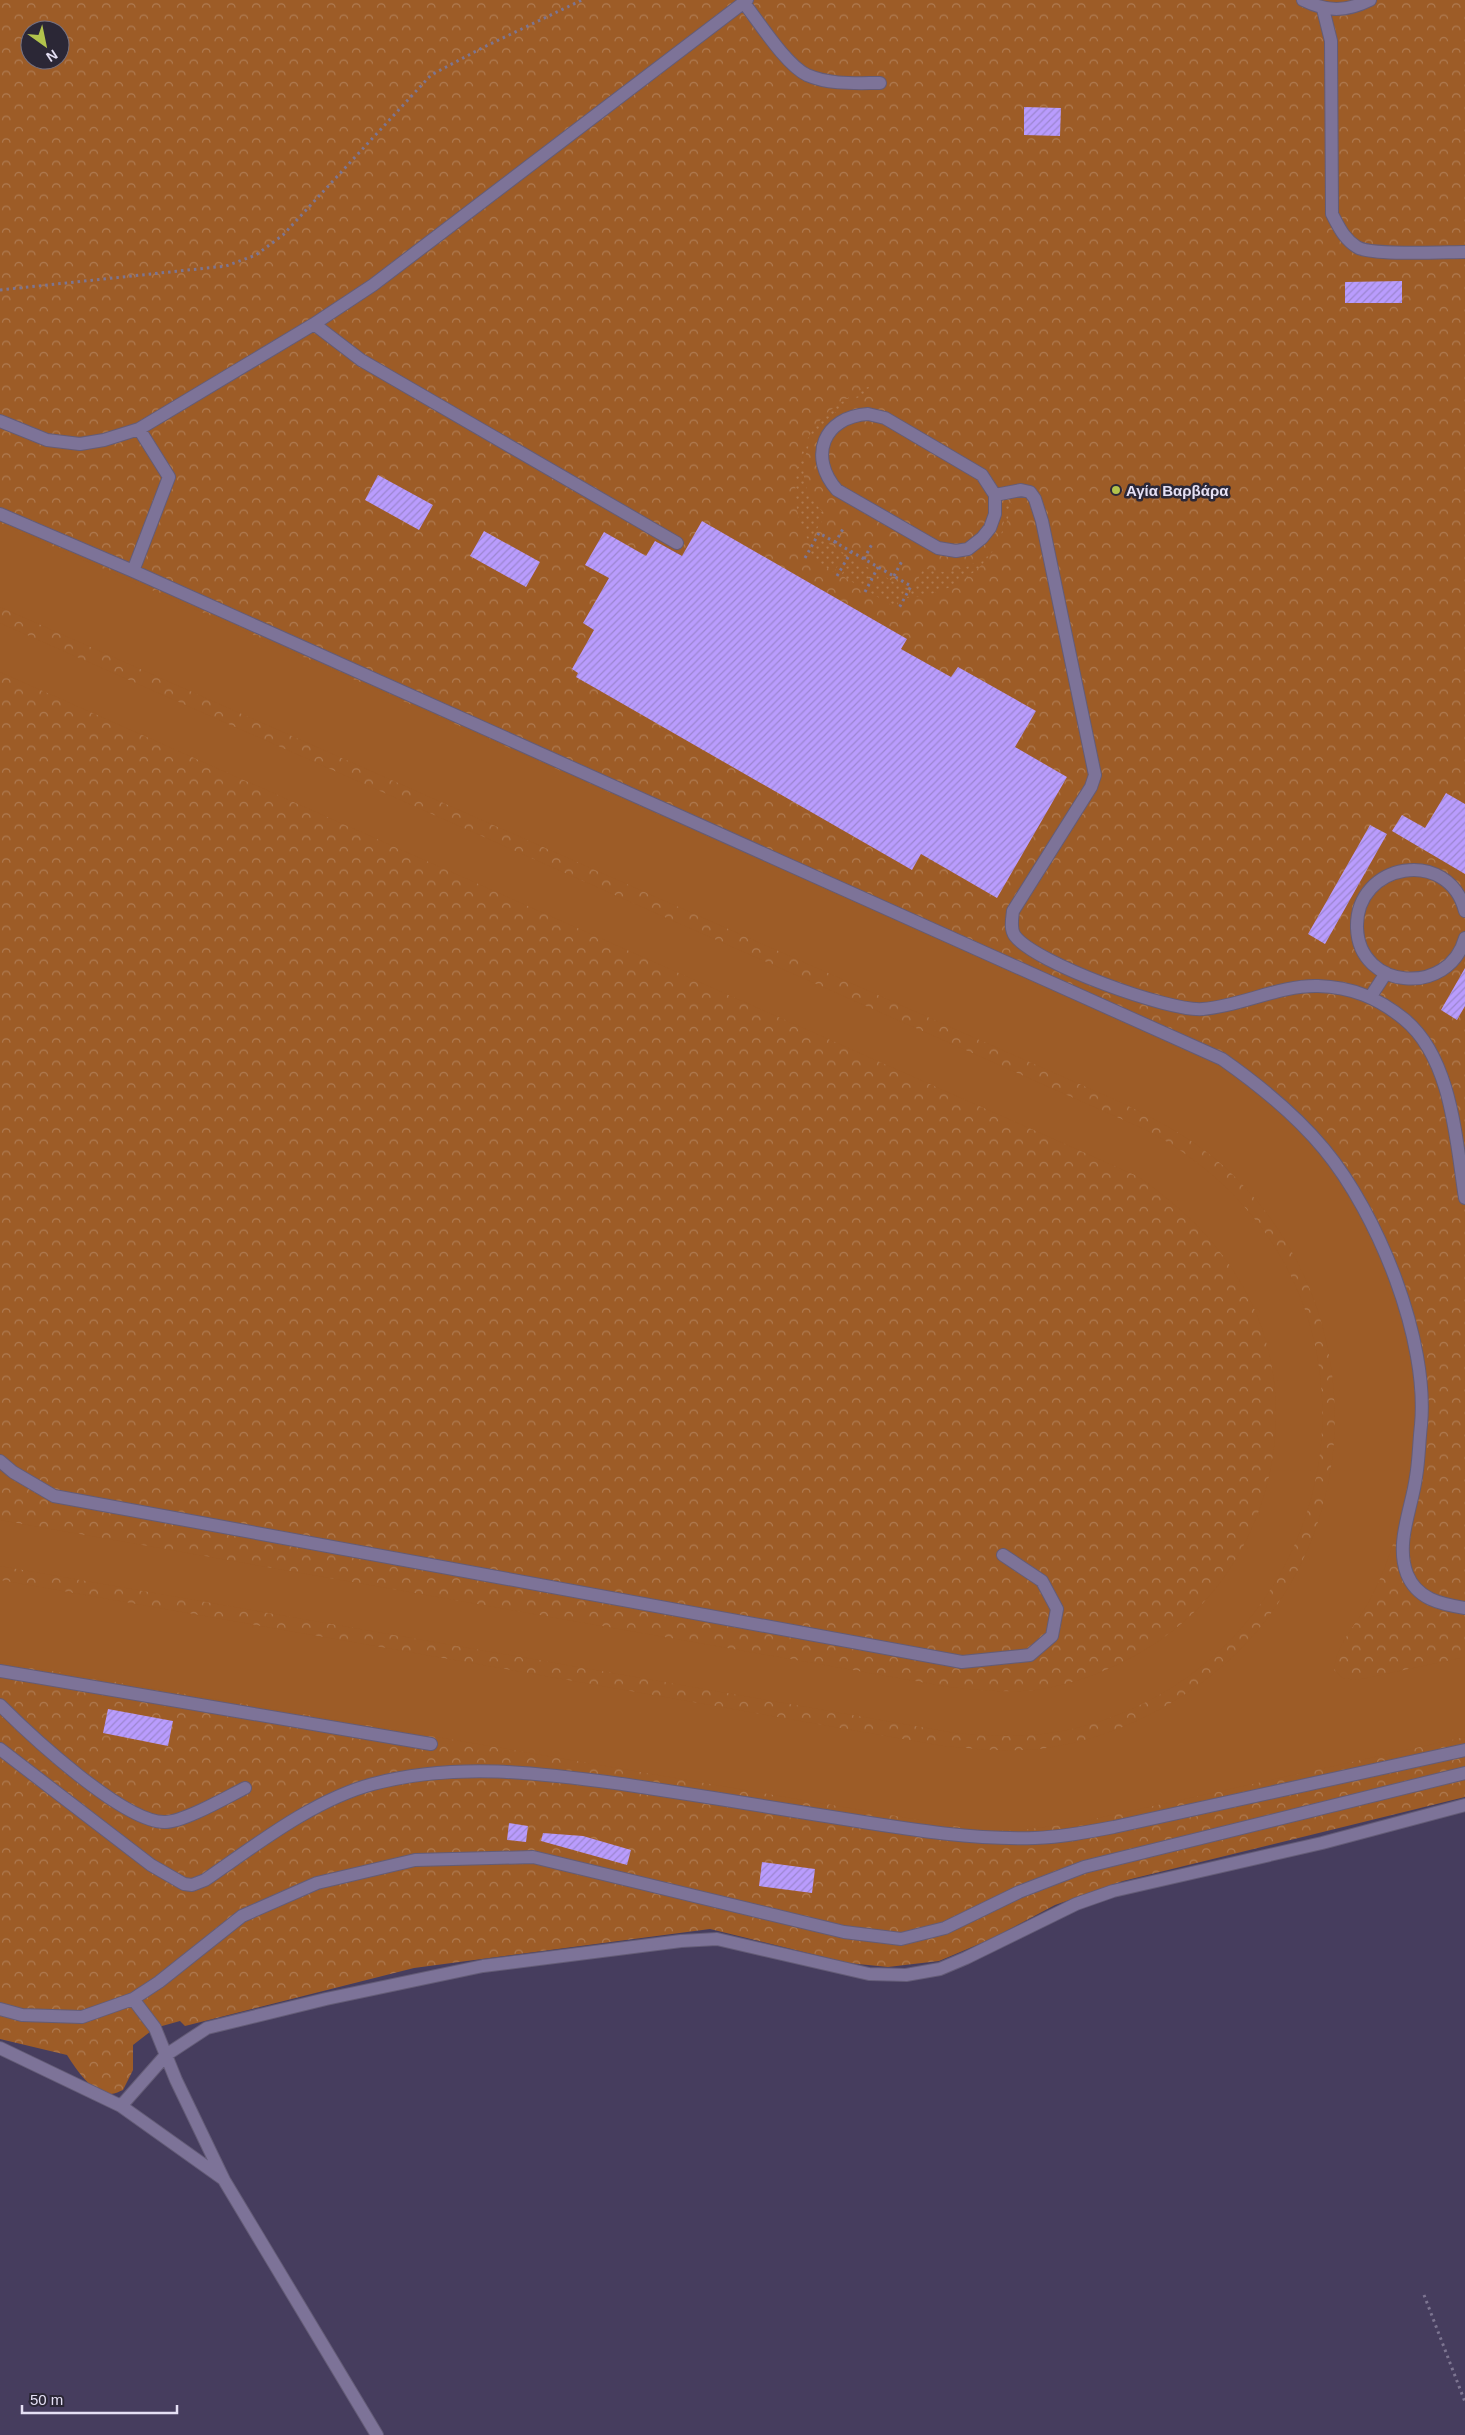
<svg xmlns="http://www.w3.org/2000/svg" width="1465" height="2435" viewBox="0 0 1465 2435" font-family="Arial,sans-serif">
  <style>
    .forest { fill: url(#forest-crowns); fill-rule: evenodd }
    .garden { fill: url(#garden-dots) }
    .pitch { fill: #9d5c27 }
    .building { fill: url(#building-hatch) }
    .lines { fill: none; stroke-linecap: round; stroke-linejoin: round }
    .minor-casing { stroke: #645c77; stroke-width: 14 }
    .path { stroke: #7d7591; stroke-width: 3; stroke-dasharray: 2.5 4; stroke-linecap: butt }
    .minor { stroke: #7d7398; stroke-width: 12 }
    .poi-dot { fill: #b2c34c; stroke: #2b2736; stroke-width: 2 }
    .labels { text-anchor: middle; dominant-baseline: central; stroke-width: 5; stroke-linejoin: round; paint-order: stroke }
    .poi-label { font-size: 15px; font-weight: bold; fill: #e5e0f4; stroke: #2b2736; text-anchor: start }
  </style>
  <defs>
    <pattern id="forest-crowns" width="20" height="18" patternUnits="userSpaceOnUse" patternTransform="scale(1.25)"><rect width="20" height="18" fill="#9d5c27"/><path d="M2 6a3 3 0 1 1 6 0M12 15a3 3 0 1 1 6 0" fill="none" stroke="#af7b52"/></pattern>
    <pattern id="garden-dots" width="8" height="8" patternUnits="userSpaceOnUse" patternTransform="scale(1.25)"><rect width="8" height="8" fill="#9d5c27"/><path d="M2 2h.1M6 6h.1" fill="none" stroke="#af7b52" stroke-width="1.8" stroke-linecap="round"/></pattern>
    <pattern id="building-hatch" width="6" height="6" patternUnits="userSpaceOnUse" patternTransform="scale(1.25)"><rect width="6" height="6" fill="#b99cfd"/><path d="M-1 1l2-2M0 6l6-6M5 7l2-2" fill="none" stroke="#9c86d0"/></pattern>
  </defs>
  <rect width="100%" height="100%" fill="#463d5e"/>
  <path class="forest" d="M0,0H1465V1797L1123,1881L1055,1905L991,1939L939,1961L888,1967L848,1963L710,1929L414,1968L185,2026L180,2021L155,2028L133,2045V2070L123,2090C120,2091 115,2094 111,2094C92,2094 76,2069 67,2055L0,2039ZM30,30H60V60H30Z"/>
  <path class="garden" d="M870,386L871,392C820,410 775,469 826,515L809,541C785,503 794,444 827,413C840,402 855,393 870,386Z
    M1005,503H1012C1000,559 965,593 907,598L924,568C953,580 992,561 1002,531C1004,523 1004,512 1005,503Z
    M820,538L845,554L834,572L808,556Z
    M852,558L872,570L862,588L841,575Z
    M879,573L906,589L895,607L869,592Z"/>
  <path class="pitch" d="M0,523L1054,989C1087,1004 1120,1019 1154,1034C1185,1048 1215,1061 1243,1080C1344,1153 1416,1290 1415,1415C1415,1446 1410,1477 1403,1506C1397,1536 1383,1578 1367,1605C1355,1626 1336,1645 1334,1670L1343,1678L1357,1680L1465,1657V1737L1076,1823L1022,1830H978L0,1662V1580L943,1746C977,1749 1013,1753 1047,1748C1088,1742 1128,1727 1164,1707C1358,1600 1392,1339 1239,1181C1205,1145 1164,1123 1120,1102L0,607Z
    M0,623L1144,1129C1224,1170 1287,1241 1311,1329C1359,1505 1251,1688 1072,1729C1033,1738 994,1737 955,1733L0,1566V1520L949,1687C980,1690 1011,1694 1042,1689C1101,1679 1164,1646 1204,1602C1279,1520 1299,1392 1247,1294C1221,1244 1183,1208 1137,1176L0,672Z"/>
  <path class="building" d="M1024,107L1061,108L1060,136L1024,135Z
    M1402,281V303H1345V282Z
    M378,475L433,505L419,530L365,500Z
    M702,521L907,639L901,649L951,677L958,667L1036,711L1015,747L1067,777L997,898L921,854L912,870L576,677L578,673L572,669L594,630L583,623L609,578L585,565L604,532L646,556L655,541L682,556Z
    M484,531L540,562L526,587L470,556Z
    M1446,793L1465,804V874L1392,831L1402,815L1425,828Z
    M1370,825L1387,834L1325,944L1308,934Z
    M1465,968V1006L1457,1020L1441,1010Z
    M108,1709L173,1721L168,1746L103,1733Z
    M509,1823L528,1826L526,1842L507,1840Z
    M543,1833L583,1836L631,1850L627,1865L541,1841Z
    M762,1862L815,1869L812,1893L759,1886Z"/>
  <g class="lines">
    <g class="minor-casing">
      <path id="minor" d="M1303,0C1327,12 1346,12 1370,0
        M744,3C759,22 786,65 807,75C830,85 856,83 880,83
        M1323,9L1331,41L1332,214C1339,227 1344,239 1357,247C1371,256 1445,252 1465,252
        M868,414L885,418L982,475L995,495V514L990,528L982,538L968,549L956,551L938,548L837,490C808,457 823,417 868,414Z
        M0,421L47,440L80,444L104,440L139,429L314,324
        M995,495L1021,490L1030,492L1035,499L1042,521L1095,775L1091,787L1013,911C1012,920 1010,929 1015,936C1035,963 1169,1012 1203,1009C1242,1006 1279,985 1318,986C1352,987 1378,998 1404,1019C1452,1058 1456,1141 1465,1198
        M0,514L133,571L1222,1059C1259,1085 1295,1114 1324,1149C1378,1214 1429,1340 1421,1425C1419,1442 1419,1460 1416,1477C1412,1508 1395,1543 1407,1574C1417,1599 1440,1604 1465,1608
        M677,543L361,360L314,324L373,285L747,0
        M133,571L169,477L139,429
        M1465,911C1449,847 1355,862 1357,928C1359,990 1449,997 1465,938
        M1371,996L1386,973
        M0,1461L13,1472L54,1496L962,1662L1030,1655L1052,1636L1057,1609L1042,1581L1003,1555
        M0,1671L431,1744
        M0,1705C30,1735 124,1823 165,1822C184,1822 227,1797 245,1788
        M0,1749L151,1865L184,1884L192,1885L205,1880C256,1845 313,1800 373,1784C457,1762 539,1773 622,1784C688,1794 753,1804 819,1815C891,1826 962,1840 1035,1838C1062,1837 1088,1832 1114,1827L1465,1750
        M0,2009L22,2015L82,2017L133,1999
        M0,2048L121,2106L222,2178
        M121,2106L166,2055L207,2028L326,1999L483,1966L681,1941L717,1939L869,1974L906,1975L940,1969L966,1958L1076,1904L1113,1891L1322,1843L1465,1805
        M377,2435L224,2180L176,2080L155,2028L133,1999L159,1982L242,1916L317,1883L415,1860L533,1857L844,1932L901,1939L945,1928L1019,1892L1084,1867L1465,1773"/>
    </g>
    <path class="path" d="M0,290L226,266L256,255L283,235L431,75L482,48L582,0
      M835,543L844,527
      M805,558L819,533L911,586L898,610
      M864,559L872,544
      M837,576L851,552
      M894,576L902,561
      M865,592L878,567
      M1424,2295L1465,2402"/>
    <use href="#minor" class="minor"/>
  </g>
  <circle class="poi-dot" cx="1116" cy="490" r="5"/>
  <g class="labels">
    <g class="poi-label">
      <text x="1126" y="490">Αγία Βαρβάρα</text>
    </g>
  </g>
  <g transform="translate(45 45) rotate(147)"><circle r="24" fill="#2b2736" stroke="#757182"/>
  <path d="M0-4L9 19L0 12L-9 19Z" fill="#b2c34c"/>
  <text y="-8" font-size="14" font-weight="bold" text-anchor="middle" fill="#e5e0f4">N</text>
  </g>
  <path d="M22 2405v8h155v-8" fill="none" stroke="#e5e0f4" stroke-width="2.5"/>
  <text x="30" y="2405" font-size="15" fill="#e5e0f4" stroke="#2b2736" stroke-width="4" paint-order="stroke">50 m</text>
</svg>
